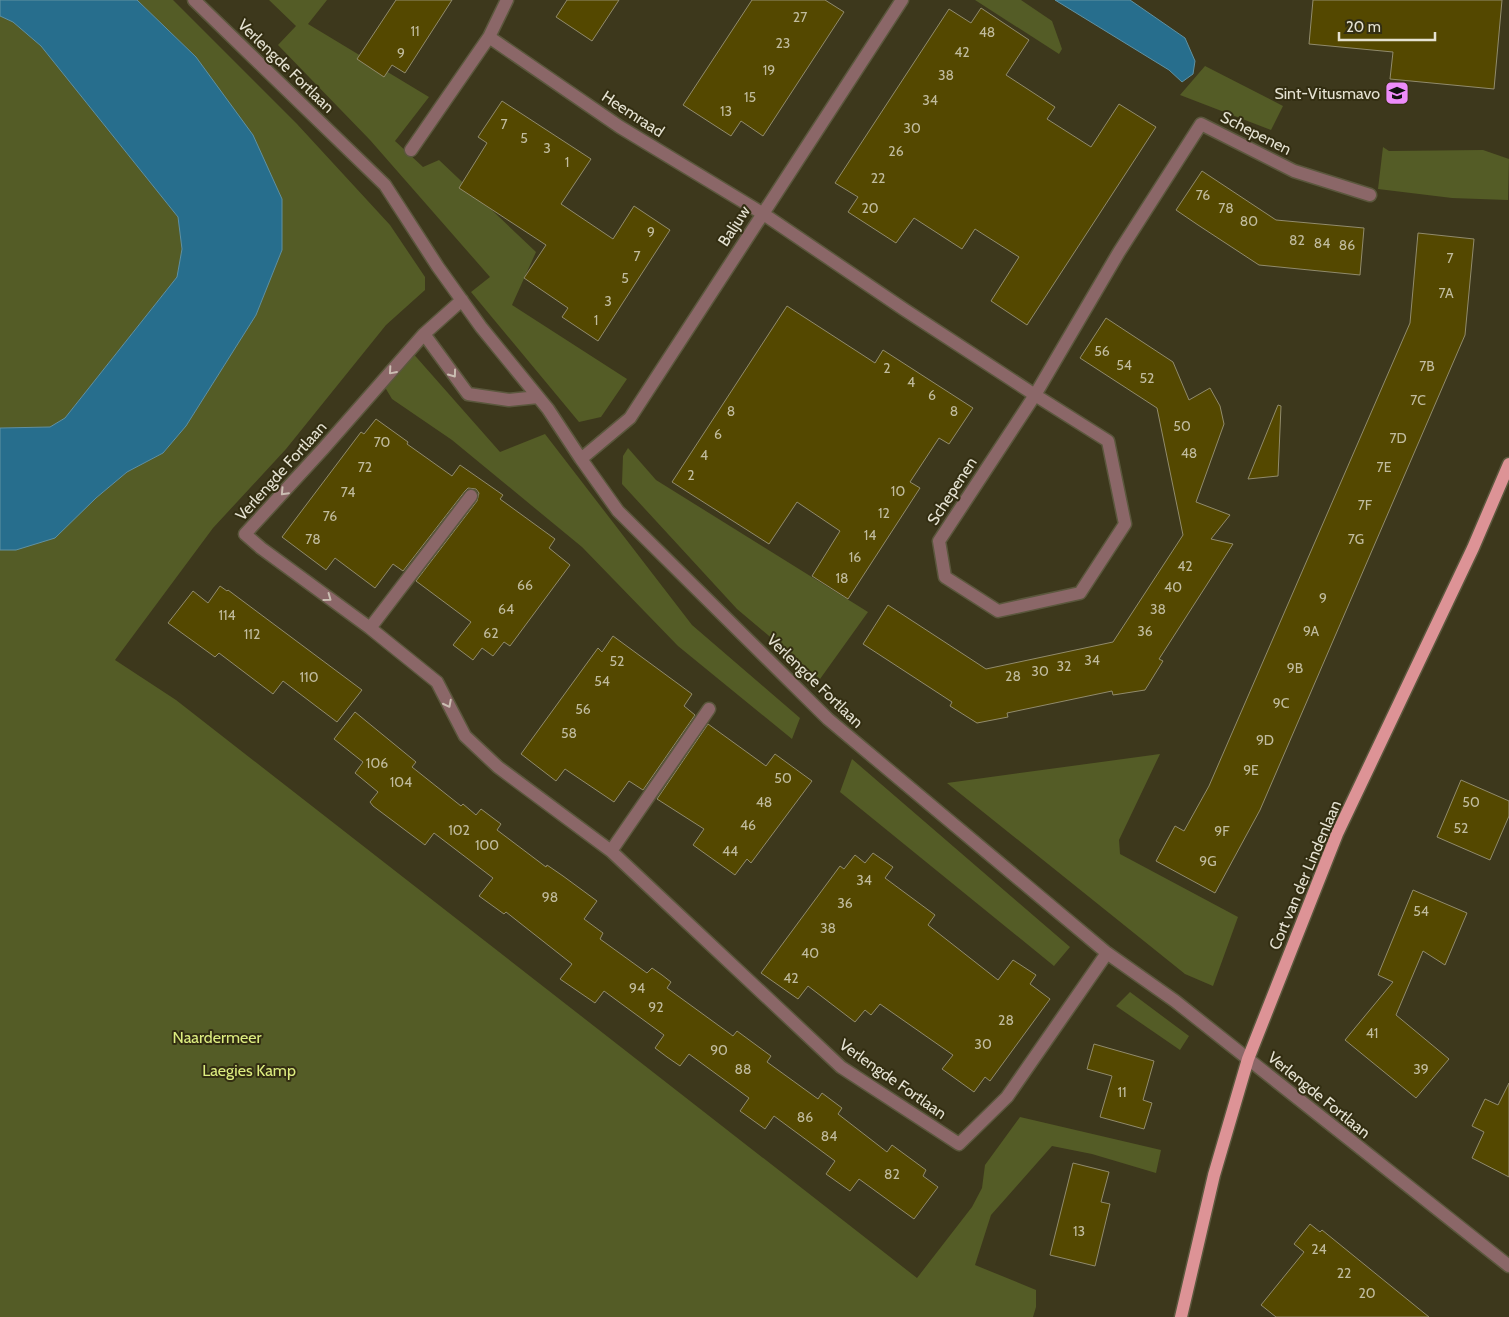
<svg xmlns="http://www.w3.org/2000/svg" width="1509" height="1317" viewBox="0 0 1509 1317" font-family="Cabin,sans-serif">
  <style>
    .green { fill: #545c26 }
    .water { fill: #276e8d; stroke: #6091a2 }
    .building { fill: #544800; stroke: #918b6c }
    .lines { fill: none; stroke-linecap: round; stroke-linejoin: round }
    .minor-casing { stroke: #5b573d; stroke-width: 15 }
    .major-casing { stroke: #5b573d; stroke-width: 15 }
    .minor { stroke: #8b6768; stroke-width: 12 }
    .major { stroke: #dd9396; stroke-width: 12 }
    .oneway { stroke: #cabdb2 }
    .labels { text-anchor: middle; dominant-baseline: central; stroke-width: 4; stroke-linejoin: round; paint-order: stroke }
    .number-label { font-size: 14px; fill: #c1bc9e }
    .street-label { font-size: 16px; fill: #e5e2d2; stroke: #332e12 }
    .poi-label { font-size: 16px; fill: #e5e2d2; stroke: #332e12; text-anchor: end }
    .park-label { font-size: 16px; fill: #dded80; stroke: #332e12 }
  </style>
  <rect width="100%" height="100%" fill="#3d381c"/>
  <path class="green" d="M137,0H173L297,124L390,225L425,277V290L386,325L286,449L213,528L115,660L176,700L917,1278L972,1207L982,1188L985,1165L1020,1117L1161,1150L1156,1173L1092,1154L1052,1146L991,1215L975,1265L1036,1290V1307L1033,1317H0V550H16L96,498L127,472L163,453L186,426L256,315L282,250L196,57Z
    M269,0H327L308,24L429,97L395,141L423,167L439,160L536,252L512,305L627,379L601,417L579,422L471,292L490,277L370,140L278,45L296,26Z
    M975,0H1021L1052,21L1062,49L1059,54Z
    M0,16L13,22L41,46L178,217L182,249L177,277L65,418L50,427L0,428Z
    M1205,66L1283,106L1271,130L1180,95Z
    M1383,147L1389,151L1483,150L1509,159L1508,200L1452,198L1378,189Z
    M410,350L500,452L545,434L692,625L800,718L792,739L678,646L582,547L452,440L392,399L380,379Z
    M628,448L656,480L868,612L820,679L737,609L622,484L623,456Z
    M1160,754L1119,840L1120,854L1238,917L1213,986L1185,974L947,783Z
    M852,759L1070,947L1054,966L840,792Z
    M1130,992L1189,1036L1180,1050L1116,1006Z"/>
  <path class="water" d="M0,0H137L196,57L253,135L282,199V250L256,315L186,426L163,453L127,472L96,498L55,538L16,550H0V428L50,427L65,418L177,277L182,249L178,217L41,46L13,22L0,16Z
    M1055,0H1130L1185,38L1195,61L1193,74L1182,82L1169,70Z"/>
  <path class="building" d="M396,0H452L405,73L392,65L384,77L357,59Z
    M567,0H619L592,41L556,17Z
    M752,0H825L844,12L763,136L741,121L731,136L683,105Z
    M1313,0H1502L1494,89L1390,79L1393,52L1309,44Z
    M981,8L1029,40L1006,75L1055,107L1047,119L1091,147L1119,104L1156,127L1027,325L991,301L1019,257L975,229L962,249L914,218L896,243L848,212L858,197L835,183L949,9L971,23Z
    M502,101L591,159L561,204L613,239L634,206L670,230L598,341L562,317L568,308L524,278L546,245L459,188L487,143L478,137Z
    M1202,171L1276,220L1364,228L1360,275L1259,265L1198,225L1176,210Z
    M1418,233L1474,239L1465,335L1260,810L1215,893L1156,861L1175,826L1184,831L1209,786L1410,323Z
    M787,306L875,363L883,350L973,408L949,444L939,438L910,482L920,488L848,599L812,576L840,531L797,502L769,544L672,482Z
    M1106,318L1173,362L1189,400L1210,388L1220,406L1224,424L1196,502L1230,515L1211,539L1233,544L1159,659L1163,661L1145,690L1113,695L1112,691L1007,713L1008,717L977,723L950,706L952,702L863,644L888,605L986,669L1113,642L1183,535L1157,408L1080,358Z
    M1278,405L1281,406L1278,476L1248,479Z
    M376,419L408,442L407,444L452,476L460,465L503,495L500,499L555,539L549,548L570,565L510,646L504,642L493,656L482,648L473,660L453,645L471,622L416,581L477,501L479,493L476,489L468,488L465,491L403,571L393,564L375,588L335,558L326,570L282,537L361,432L364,434Z
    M220,586L227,591L228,590L362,690L337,722L283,681L273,694L219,653L215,657L168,623L193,591L208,603Z
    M613,636L692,694L684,706L695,715L643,790L629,781L614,802L565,769L556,781L521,754L598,648L602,652Z
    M355,712L416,762L412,767L461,806L463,804L476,815L481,809L501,824L497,830L546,867L547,865L563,876L597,901L584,919L603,933L600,939L647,973L652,968L662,975L671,982L667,988L733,1036L737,1031L771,1056L767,1062L818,1099L822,1093L842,1108L838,1114L887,1152L892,1145L926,1170L923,1176L938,1187L914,1219L859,1179L850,1191L826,1174L835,1161L774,1116L765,1129L740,1111L749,1098L689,1054L680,1066L667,1057L655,1048L664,1035L604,991L595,1003L560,979L572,964L506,912L504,914L479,896L493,878L434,833L425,845L373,806L370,802L378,792L355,773L363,762L334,739Z
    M708,724L766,766L775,754L812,781L751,863L747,859L735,875L693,845L704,829L657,799Z
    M1461,780L1509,801V816L1490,860L1437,837Z
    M873,853L893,867L885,878L935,915L928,925L998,980L1013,960L1036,975L1030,984L1050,999L990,1081L985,1077L974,1092L942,1069L953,1055L880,1004L871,1015L865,1010L855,1022L808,986L798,999L761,973L840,866L844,869L855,855L865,863Z
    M1413,890L1467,913L1445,965L1423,951L1396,1015L1449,1059L1416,1098L1345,1040L1393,982L1378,975Z
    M1094,1044L1154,1061L1143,1100L1152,1103L1144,1129L1100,1117L1112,1076L1087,1069Z
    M1509,1083V1177L1472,1158L1484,1132L1472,1126L1485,1099L1498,1105Z
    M1073,1163L1109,1172L1101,1202L1110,1204L1095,1266L1050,1255Z
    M1310,1224L1320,1232L1322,1230L1429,1317H1276L1261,1305L1304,1252L1294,1244Z"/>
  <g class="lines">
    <g class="minor-casing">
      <path id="minor" d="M194,0L385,185L438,267L481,327L548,409L581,459L618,511L828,719L1107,953L1175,1001L1509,1266
        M489,37L620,127L762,213L905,310L1035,395L1108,441L1125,524L1080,593L998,611L945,577L939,541L1035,395L1119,252L1201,124L1294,171L1370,195
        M411,150L489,37L507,0
        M462,300L424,334L468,394L509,400L538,397
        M424,334L323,449L245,534L261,548L370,628L437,682L465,736L498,767L611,851L841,1067L959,1144L1007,1097L1107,953
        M581,459L630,418L902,0
        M370,628L471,496
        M611,851L709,709"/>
    </g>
    <g class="major-casing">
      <path id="major" d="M1181,1317L1214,1175L1248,1059L1337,834L1473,548L1509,464"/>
    </g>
    <use href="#minor" class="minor"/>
    <use href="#major" class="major"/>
  </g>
  <defs><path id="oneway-chevron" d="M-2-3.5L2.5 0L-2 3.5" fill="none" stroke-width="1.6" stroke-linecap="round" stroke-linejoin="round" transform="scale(1.25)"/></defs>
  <g class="oneway">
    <use href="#oneway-chevron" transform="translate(392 371) rotate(131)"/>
    <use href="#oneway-chevron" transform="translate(453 374) rotate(54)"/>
    <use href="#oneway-chevron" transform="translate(284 492) rotate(133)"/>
    <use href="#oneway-chevron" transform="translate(328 598) rotate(36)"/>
    <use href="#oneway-chevron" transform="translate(448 704) rotate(63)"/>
  </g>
  <defs>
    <g id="school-square" transform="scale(1.25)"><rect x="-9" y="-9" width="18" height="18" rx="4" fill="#ed8cfa" stroke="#332e12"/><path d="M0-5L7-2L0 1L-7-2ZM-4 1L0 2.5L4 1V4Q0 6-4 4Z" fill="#111"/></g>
  </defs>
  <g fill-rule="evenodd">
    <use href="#school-square" x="1397" y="93"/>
  </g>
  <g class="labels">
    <g class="number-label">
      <text x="800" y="17">27</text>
      <text x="415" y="31">11</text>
      <text x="987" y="32">48</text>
      <text x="783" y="43">23</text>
      <text x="962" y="52">42</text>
      <text x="401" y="53">9</text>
      <text x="769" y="70">19</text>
      <text x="946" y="75">38</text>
      <text x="750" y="97">15</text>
      <text x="930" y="100">34</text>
      <text x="726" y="111">13</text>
      <text x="504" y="124">7</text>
      <text x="912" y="128">30</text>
      <text x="524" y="138">5</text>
      <text x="547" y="148">3</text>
      <text x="896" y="151">26</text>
      <text x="567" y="162">1</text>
      <text x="878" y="178">22</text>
      <text x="1203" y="195">76</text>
      <text x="870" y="208">20</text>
      <text x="1226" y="208">78</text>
      <text x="1249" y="221">80</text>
      <text x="651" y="232">9</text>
      <text x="1297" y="240">82</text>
      <text x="1322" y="243">84</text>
      <text x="1347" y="245">86</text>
      <text x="637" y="256">7</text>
      <text x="1450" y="258">7</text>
      <text x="625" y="278">5</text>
      <text x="1446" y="293">7A</text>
      <text x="608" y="301">3</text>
      <text x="596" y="320">1</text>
      <text x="1102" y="351">56</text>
      <text x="1124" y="365">54</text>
      <text x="1427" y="366">7B</text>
      <text x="887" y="368">2</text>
      <text x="1147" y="378">52</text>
      <text x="911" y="382">4</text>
      <text x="932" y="395">6</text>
      <text x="1418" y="400">7C</text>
      <text x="731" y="411">8</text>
      <text x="954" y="411">8</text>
      <text x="1182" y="426">50</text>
      <text x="718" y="434">6</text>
      <text x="1398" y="438">7D</text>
      <text x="382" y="442">70</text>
      <text x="1189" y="453">48</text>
      <text x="704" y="455">4</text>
      <text x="365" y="467">72</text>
      <text x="1384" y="467">7E</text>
      <text x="691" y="475">2</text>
      <text x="898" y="491">10</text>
      <text x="348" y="492">74</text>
      <text x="1365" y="505">7F</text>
      <text x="884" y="513">12</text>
      <text x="330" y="516">76</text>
      <text x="870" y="535">14</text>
      <text x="313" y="539">78</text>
      <text x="1356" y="539">7G</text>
      <text x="855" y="557">16</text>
      <text x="1185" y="566">42</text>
      <text x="842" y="578">18</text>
      <text x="525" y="585">66</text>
      <text x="1173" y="587">40</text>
      <text x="1323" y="598">9</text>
      <text x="506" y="609">64</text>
      <text x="1158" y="609">38</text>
      <text x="227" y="615">114</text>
      <text x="1145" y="631">36</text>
      <text x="1311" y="631">9A</text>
      <text x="491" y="633">62</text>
      <text x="252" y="634">112</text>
      <text x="1092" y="660">34</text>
      <text x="617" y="661">52</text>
      <text x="1064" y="666">32</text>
      <text x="1295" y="668">9B</text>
      <text x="1040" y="671">30</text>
      <text x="1013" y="676">28</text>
      <text x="309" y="677">110</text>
      <text x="602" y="681">54</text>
      <text x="1281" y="703">9C</text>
      <text x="583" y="709">56</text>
      <text x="569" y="733">58</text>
      <text x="1265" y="740">9D</text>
      <text x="377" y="763">106</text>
      <text x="1251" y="770">9E</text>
      <text x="783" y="778">50</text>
      <text x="401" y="782">104</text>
      <text x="764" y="802">48</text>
      <text x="1471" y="802">50</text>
      <text x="748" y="825">46</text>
      <text x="1461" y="828">52</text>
      <text x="459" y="830">102</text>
      <text x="1222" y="831">9F</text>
      <text x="487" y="845">100</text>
      <text x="730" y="851">44</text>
      <text x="1208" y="861">9G</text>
      <text x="864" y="880">34</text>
      <text x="550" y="897">98</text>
      <text x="845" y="903">36</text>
      <text x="1421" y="911">54</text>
      <text x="828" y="928">38</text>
      <text x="810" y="953">40</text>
      <text x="791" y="978">42</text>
      <text x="637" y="988">94</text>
      <text x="656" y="1007">92</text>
      <text x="1006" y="1020">28</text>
      <text x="1372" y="1033">41</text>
      <text x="983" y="1044">30</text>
      <text x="719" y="1050">90</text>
      <text x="743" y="1069">88</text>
      <text x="1421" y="1069">39</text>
      <text x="1122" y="1092">11</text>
      <text x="805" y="1117">86</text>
      <text x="829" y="1136">84</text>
      <text x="892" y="1174">82</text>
      <text x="1079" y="1231">13</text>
      <text x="1319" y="1249">24</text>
      <text x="1344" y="1273">22</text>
      <text x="1367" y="1293">20</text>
    </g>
    <g class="street-label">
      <text transform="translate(286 66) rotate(44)">Verlengde Fortlaan</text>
      <text transform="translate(633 114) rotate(33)">Heemraad</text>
      <text transform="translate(1256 133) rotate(27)">Schepenen</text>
      <text transform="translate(734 226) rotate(-57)">Baljuw</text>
      <text transform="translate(281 471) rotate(-48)">Verlengde Fortlaan</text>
      <text transform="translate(952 491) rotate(-57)">Schepenen</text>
      <text transform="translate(815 681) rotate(44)">Verlengde Fortlaan</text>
      <text transform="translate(1305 875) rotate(-67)">Cort van der Lindenlaan</text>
      <text transform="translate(893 1079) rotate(35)">Verlengde Fortlaan</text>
      <text transform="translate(1319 1095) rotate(39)">Verlengde Fortlaan</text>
    </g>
    <g class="poi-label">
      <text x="1380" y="93">Sint-Vitusmavo</text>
    </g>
    <g class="park-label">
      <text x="217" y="1037">Naardermeer</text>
      <text x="249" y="1070">Laegies Kamp</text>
    </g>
  </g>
  <path d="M1339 32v8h96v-8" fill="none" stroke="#e5e2d2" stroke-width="2.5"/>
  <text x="1346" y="32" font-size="15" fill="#e5e2d2" stroke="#332e12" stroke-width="4" paint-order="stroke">20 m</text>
</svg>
